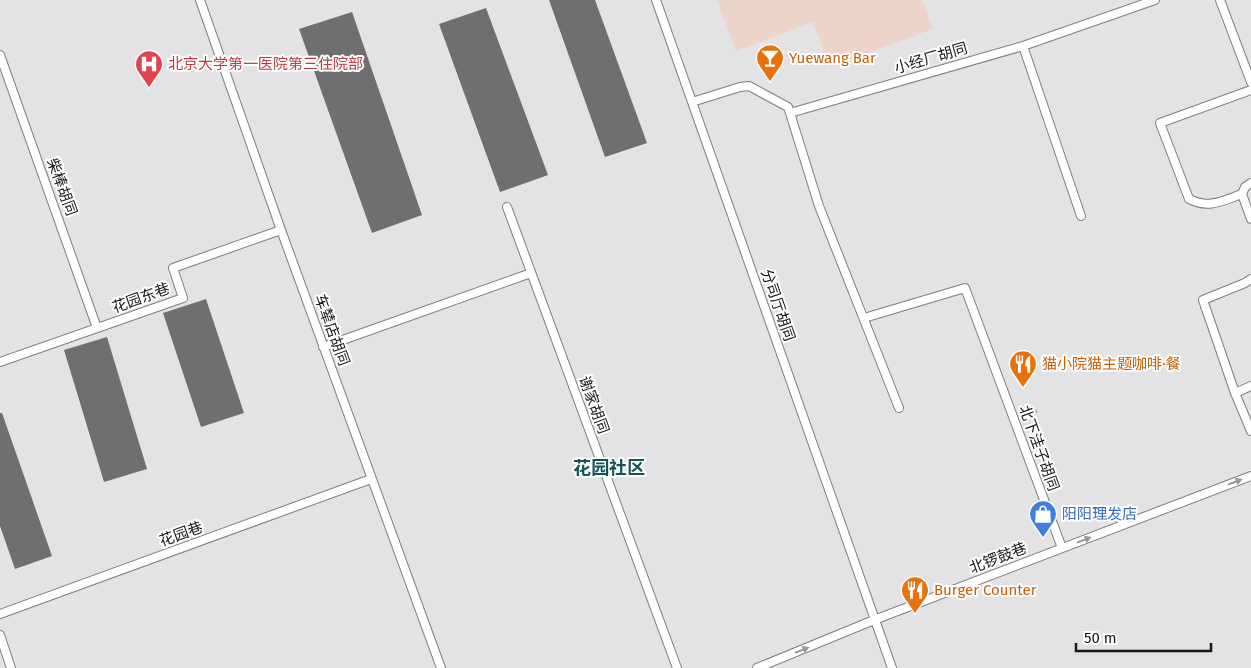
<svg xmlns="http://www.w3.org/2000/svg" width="1251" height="668" viewBox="0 0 1251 668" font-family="'Fira Sans','Noto Sans SC',sans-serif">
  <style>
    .education { fill: #ecd4cb }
    .building { fill: #6f6f71 }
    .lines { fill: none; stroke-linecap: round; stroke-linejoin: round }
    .service-casing { stroke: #7e7e80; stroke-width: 10 }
    .path { stroke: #9a9a9c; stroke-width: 3; stroke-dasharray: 2.5 4; stroke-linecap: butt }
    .service { stroke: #fff; stroke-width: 8 }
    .oneway { fill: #969797 }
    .labels { text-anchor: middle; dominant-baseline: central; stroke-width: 4; stroke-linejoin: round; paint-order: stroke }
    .food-label { font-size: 15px; fill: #c56008; stroke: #fff; text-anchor: start }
    .street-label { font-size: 15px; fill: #161717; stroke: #fff }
    .health-label { font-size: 15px; fill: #be3a42; stroke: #fff; text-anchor: start }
    .shop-label { font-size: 15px; fill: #366cbe; stroke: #fff; text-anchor: start }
    .quarter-label { font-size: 18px; font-weight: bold; fill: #165356; stroke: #fff }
  </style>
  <rect width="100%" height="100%" fill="#e3e3e6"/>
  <path class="education" d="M717,0H922L933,29L830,67L813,22L736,51Z"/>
  <path class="building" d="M549,0H595L647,143L605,157Z
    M486,8L548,175L500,192L439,24Z
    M352,12L422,215L372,233L299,29Z
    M206,299L244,413L201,427L163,313Z
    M107,337L147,469L104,482L64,350Z
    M0,413H2L52,556L15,569L0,526Z"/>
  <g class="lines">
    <g class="service-casing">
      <path id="service" d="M200,0L281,230L441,668
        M656,0L892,668
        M1220,0L1251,82
        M1023,46L1081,216
        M0,55L97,328
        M692,102L740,87L749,86L788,107L790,113L1023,46L1155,0
        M790,113L819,206L899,408
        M1251,183L1245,187L1242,194L1251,219
        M1242,194C1222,201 1209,209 1189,199L1160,123L1251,90
        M507,207L677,668
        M864,318L965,288L1062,548
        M323,347L531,273
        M0,362L183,298L173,268L281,230
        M1251,386L1235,393L1251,431
        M1235,393L1203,300L1245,283L1251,279
        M0,614L371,479
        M0,635L11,668
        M757,668L874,620L1251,476"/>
    </g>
    <path class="path" d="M1037,411L1032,413L1049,462L1042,465"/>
    <use href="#service" class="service"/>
  </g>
  <defs><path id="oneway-solid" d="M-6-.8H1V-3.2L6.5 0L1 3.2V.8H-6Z" transform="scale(1.25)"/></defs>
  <g class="oneway">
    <use href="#oneway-solid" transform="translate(1235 482) rotate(-21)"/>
    <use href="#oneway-solid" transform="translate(1084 540) rotate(-21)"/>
    <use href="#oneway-solid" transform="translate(802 650) rotate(-22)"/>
  </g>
  <defs>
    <g id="bar-pin" transform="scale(1.4375)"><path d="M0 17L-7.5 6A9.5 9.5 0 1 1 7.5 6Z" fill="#e8710a" stroke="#fff"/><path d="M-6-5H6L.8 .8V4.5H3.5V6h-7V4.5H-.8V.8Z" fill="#fff"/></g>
    <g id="hospital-pin" transform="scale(1.4375)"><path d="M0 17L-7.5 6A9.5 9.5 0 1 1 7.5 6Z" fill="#e0444e" stroke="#fff"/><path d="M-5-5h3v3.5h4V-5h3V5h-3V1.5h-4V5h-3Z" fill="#fff"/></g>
    <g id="restaurant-pin" transform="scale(1.4375)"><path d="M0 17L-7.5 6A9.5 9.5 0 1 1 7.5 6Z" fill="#e8710a" stroke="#fff"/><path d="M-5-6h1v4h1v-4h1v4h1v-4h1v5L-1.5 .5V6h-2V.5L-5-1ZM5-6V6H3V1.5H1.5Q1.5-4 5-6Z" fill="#fff"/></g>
    <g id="shop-pin" transform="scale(1.4375)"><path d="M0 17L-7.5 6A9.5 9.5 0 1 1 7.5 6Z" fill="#3f7fe0" stroke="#fff"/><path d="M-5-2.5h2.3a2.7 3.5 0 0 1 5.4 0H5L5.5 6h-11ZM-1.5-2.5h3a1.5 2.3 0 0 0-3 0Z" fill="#fff"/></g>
  </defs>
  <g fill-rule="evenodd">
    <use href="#bar-pin" x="770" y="58"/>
    <use href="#hospital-pin" x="149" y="64"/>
    <use href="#restaurant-pin" x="1023" y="364"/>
    <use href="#shop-pin" x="1043" y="514"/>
    <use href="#restaurant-pin" x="915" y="590"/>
  </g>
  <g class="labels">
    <g class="food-label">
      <text x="789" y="58">Yuewang Bar</text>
      <text x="1042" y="364">猫小院猫主题咖啡·餐</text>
      <text x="934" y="590">Burger Counter</text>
    </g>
    <g class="street-label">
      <text transform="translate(931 58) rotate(-16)">小经厂胡同</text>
      <text transform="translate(62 187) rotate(70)">柴棒胡同</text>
      <text transform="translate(141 298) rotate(-20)">花园东巷</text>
      <text transform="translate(778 305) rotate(71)">分司厅胡同</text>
      <text transform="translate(332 330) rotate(70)">车辇店胡同</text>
      <text transform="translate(594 405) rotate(70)">谢家胡同</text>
      <text transform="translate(1039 448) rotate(70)">北下洼子胡同</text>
      <text transform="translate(181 534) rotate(-20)">花园巷</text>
      <text transform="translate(998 558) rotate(-21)">北锣鼓巷</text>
    </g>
    <g class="health-label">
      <text x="168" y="64">北京大学第一医院第三住院部</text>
    </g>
    <g class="shop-label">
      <text x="1062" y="514">阳阳理发店</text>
    </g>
    <g class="quarter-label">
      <text x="609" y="468">花园社区</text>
    </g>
  </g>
  <path d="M1076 643v8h135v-8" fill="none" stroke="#161717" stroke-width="2.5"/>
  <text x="1084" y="643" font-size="15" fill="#161717" stroke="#ffffff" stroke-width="4" paint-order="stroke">50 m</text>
</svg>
